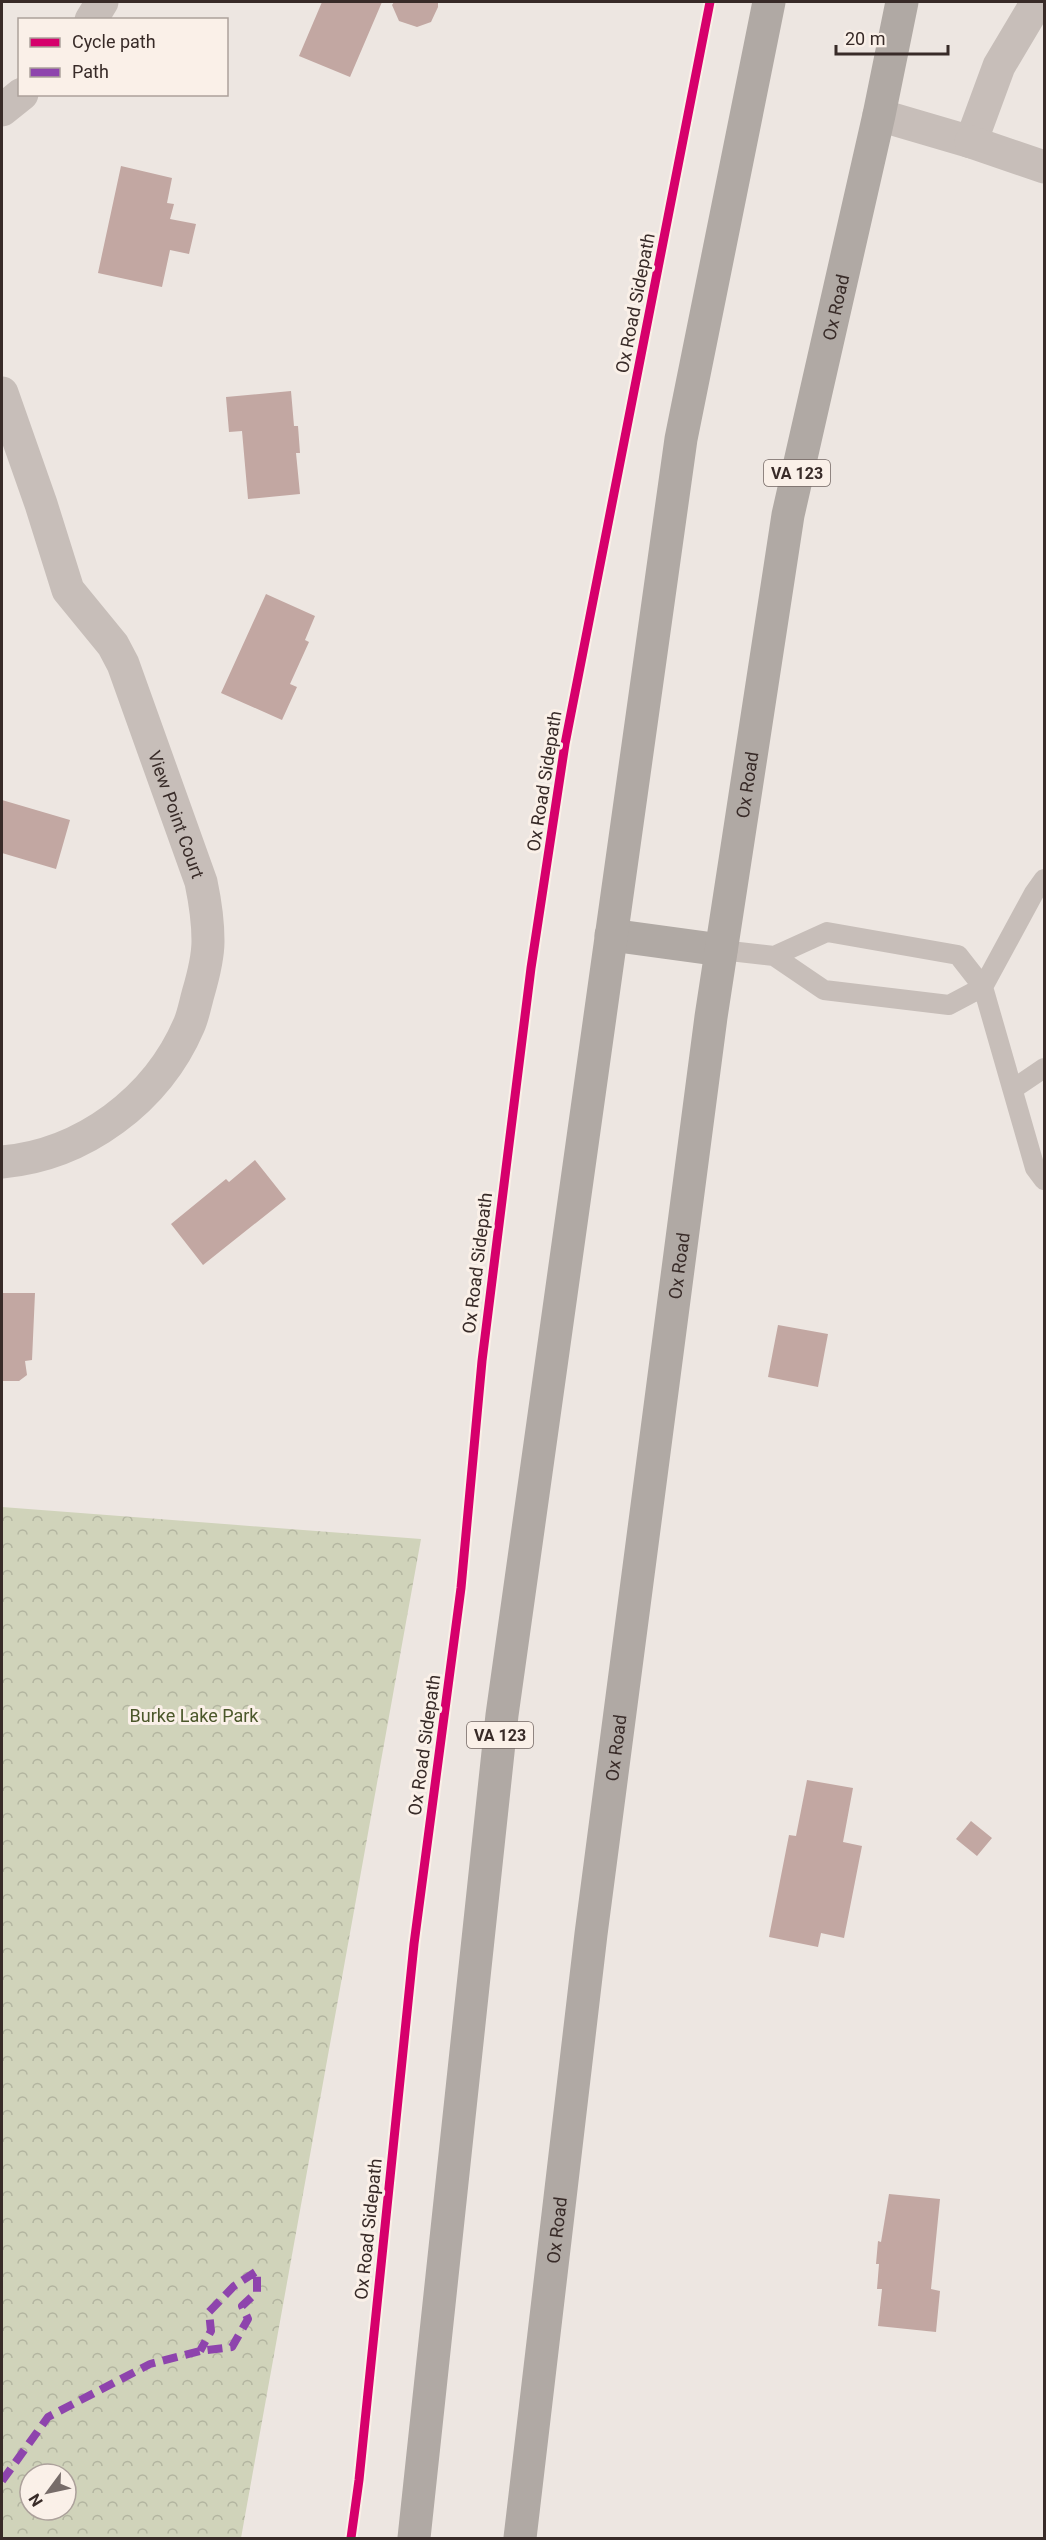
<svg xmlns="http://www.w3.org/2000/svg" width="1046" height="2540" viewBox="0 0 1046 2540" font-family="Roboto,sans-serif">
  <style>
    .forest { fill: url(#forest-crowns); fill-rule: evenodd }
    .building { fill: #c2a7a2 }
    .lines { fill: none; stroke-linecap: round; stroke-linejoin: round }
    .service { stroke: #c7beb9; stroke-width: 20 }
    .minor { stroke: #c7beb9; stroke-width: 33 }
    .trunk { stroke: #b0a9a4; stroke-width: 33 }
    .quiet { stroke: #8e44ad; stroke-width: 8; stroke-dasharray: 15 8; stroke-linecap: butt }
    .cycleway-casing { stroke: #faf0e8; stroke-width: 13 }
    .cycleway { stroke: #d6006c; stroke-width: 9 }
    .labels { text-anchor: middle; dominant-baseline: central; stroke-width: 6; stroke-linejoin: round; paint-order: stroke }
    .shield { fill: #faf0e8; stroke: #726662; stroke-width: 1.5 }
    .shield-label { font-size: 16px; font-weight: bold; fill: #382b28 }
    .street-label { font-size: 18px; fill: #382b28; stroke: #faf0e8 }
    .park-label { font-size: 18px; fill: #4b572a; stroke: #faf0e8 }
  </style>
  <defs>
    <pattern id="forest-crowns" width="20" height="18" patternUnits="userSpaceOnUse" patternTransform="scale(1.5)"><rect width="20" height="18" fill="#d0d3ba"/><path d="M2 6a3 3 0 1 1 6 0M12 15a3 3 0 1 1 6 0" fill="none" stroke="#b3b5a0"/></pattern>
  </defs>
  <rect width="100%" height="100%" fill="#ede6e1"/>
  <path class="forest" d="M2,1507L421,1539L241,2538H2ZM30,2474H66V2510H30Z"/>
  <path class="building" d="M322,2H382L350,77L299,56Z
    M394,2H438V7L431,22L417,27L399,21L392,5Z
    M121,166L172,178L167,203L174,204L170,219L196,224L189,254L170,250L162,287L98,273Z
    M291,391L294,426H298L300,453H296L300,494L248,499L242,431L229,432L226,397Z
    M266,594L315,616L305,640L309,642L290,684L297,687L282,720L221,693Z
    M2,800L70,820L56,869L2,853Z
    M255,1160L286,1199L203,1265L171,1224L226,1179L229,1182Z
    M2,1293H35L32,1360L25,1361L27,1375L19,1381H3L2,1379Z
    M778,1325L828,1334L818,1387L768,1377Z
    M807,1780L853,1788L843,1842L862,1846L844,1938L821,1933L818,1947L769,1937L789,1835L796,1836Z
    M971,1821L992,1838L977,1856L956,1839Z
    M889,2194L940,2199L931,2289L940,2291L936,2332L878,2326L882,2289H877L879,2264H876L878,2241L881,2242Z"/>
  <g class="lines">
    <path class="service" d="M721,950L774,956L824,990L949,1005L983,987L1034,893L1044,879
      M774,956L827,932L958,955L983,987L1035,1168L1044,1180
      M1013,1089L1044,1068"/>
    <g class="minor">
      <path d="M91,20L102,2"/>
      <path d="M2,110L22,94"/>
      <path d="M879,115L971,142L999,66L1037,2"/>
      <path d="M971,142L1044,167"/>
      <path id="s1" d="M2,393L41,504L68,590L113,645L123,664L201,882C205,901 208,920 208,941C208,959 203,977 198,994C195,1005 193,1016 189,1025C157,1100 83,1155 2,1162"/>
    </g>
    <g class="trunk">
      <path d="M611,935L721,950"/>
      <path d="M414,2538L502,1715L681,439L769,2"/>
      <path id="s2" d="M520,2538L591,1934L711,1017L788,515L879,115L902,2"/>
    </g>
    <path class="quiet" d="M2,2481L48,2417L150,2364L200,2351L232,2347L248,2319L242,2306L257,2292V2271L234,2286L209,2312L211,2331L200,2351"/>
    <g class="cycleway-casing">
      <path id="cycleway" d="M351,2538L359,2480L414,1944L461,1588L482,1361L531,968L565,744L710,2"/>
    </g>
    <use href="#cycleway" class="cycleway"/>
  </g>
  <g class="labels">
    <g class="shield">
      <rect x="764" y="460" width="66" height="26" rx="4.5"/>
      <rect x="467" y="1722" width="66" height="26" rx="4.5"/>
    </g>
    <g class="shield-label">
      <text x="797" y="473">VA 123</text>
      <text x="500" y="1735">VA 123</text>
    </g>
    <g class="street-label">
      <text transform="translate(635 303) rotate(-79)">Ox Road Sidepath</text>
      <text stroke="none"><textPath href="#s2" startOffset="2254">Ox Road</textPath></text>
      <text transform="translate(544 781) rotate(-81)">Ox Road Sidepath</text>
      <text stroke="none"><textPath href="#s2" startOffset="1768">Ox Road</textPath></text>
      <text stroke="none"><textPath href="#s1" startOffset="460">View Point Court</textPath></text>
      <text transform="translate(477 1263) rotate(-83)">Ox Road Sidepath</text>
      <text stroke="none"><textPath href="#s2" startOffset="1282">Ox Road</textPath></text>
      <text transform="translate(424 1745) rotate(-82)">Ox Road Sidepath</text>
      <text stroke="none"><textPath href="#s2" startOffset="796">Ox Road</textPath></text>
      <text transform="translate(368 2229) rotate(-84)">Ox Road Sidepath</text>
      <text stroke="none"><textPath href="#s2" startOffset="310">Ox Road</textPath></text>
    </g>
    <g class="park-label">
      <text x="194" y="1715">Burke Lake Park</text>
    </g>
  </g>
  <rect width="1046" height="2540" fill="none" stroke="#382b28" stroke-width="6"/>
  <rect x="18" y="18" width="210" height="78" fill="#faf0e8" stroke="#aca19b" stroke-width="1.5"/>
  <rect x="30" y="38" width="30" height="9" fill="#d6006c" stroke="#aca19b" stroke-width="1.5"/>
  <text x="72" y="48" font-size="18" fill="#382b28">Cycle path</text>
  <rect x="30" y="68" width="30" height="9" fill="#8e44ad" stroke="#aca19b" stroke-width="1.5"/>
  <text x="72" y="78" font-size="18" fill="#382b28">Path</text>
  <g transform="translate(48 2492) rotate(237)"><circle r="28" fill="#faf0e8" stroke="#aca19b" stroke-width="1.5"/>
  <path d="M0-4.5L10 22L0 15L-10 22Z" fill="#776c69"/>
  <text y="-9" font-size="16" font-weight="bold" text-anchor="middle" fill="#382b28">N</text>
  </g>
  <path d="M836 45v9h112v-9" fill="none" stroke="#382b28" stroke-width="3"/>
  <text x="845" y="45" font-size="18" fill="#382b28" stroke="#faf0e8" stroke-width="4.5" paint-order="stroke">20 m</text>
</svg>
